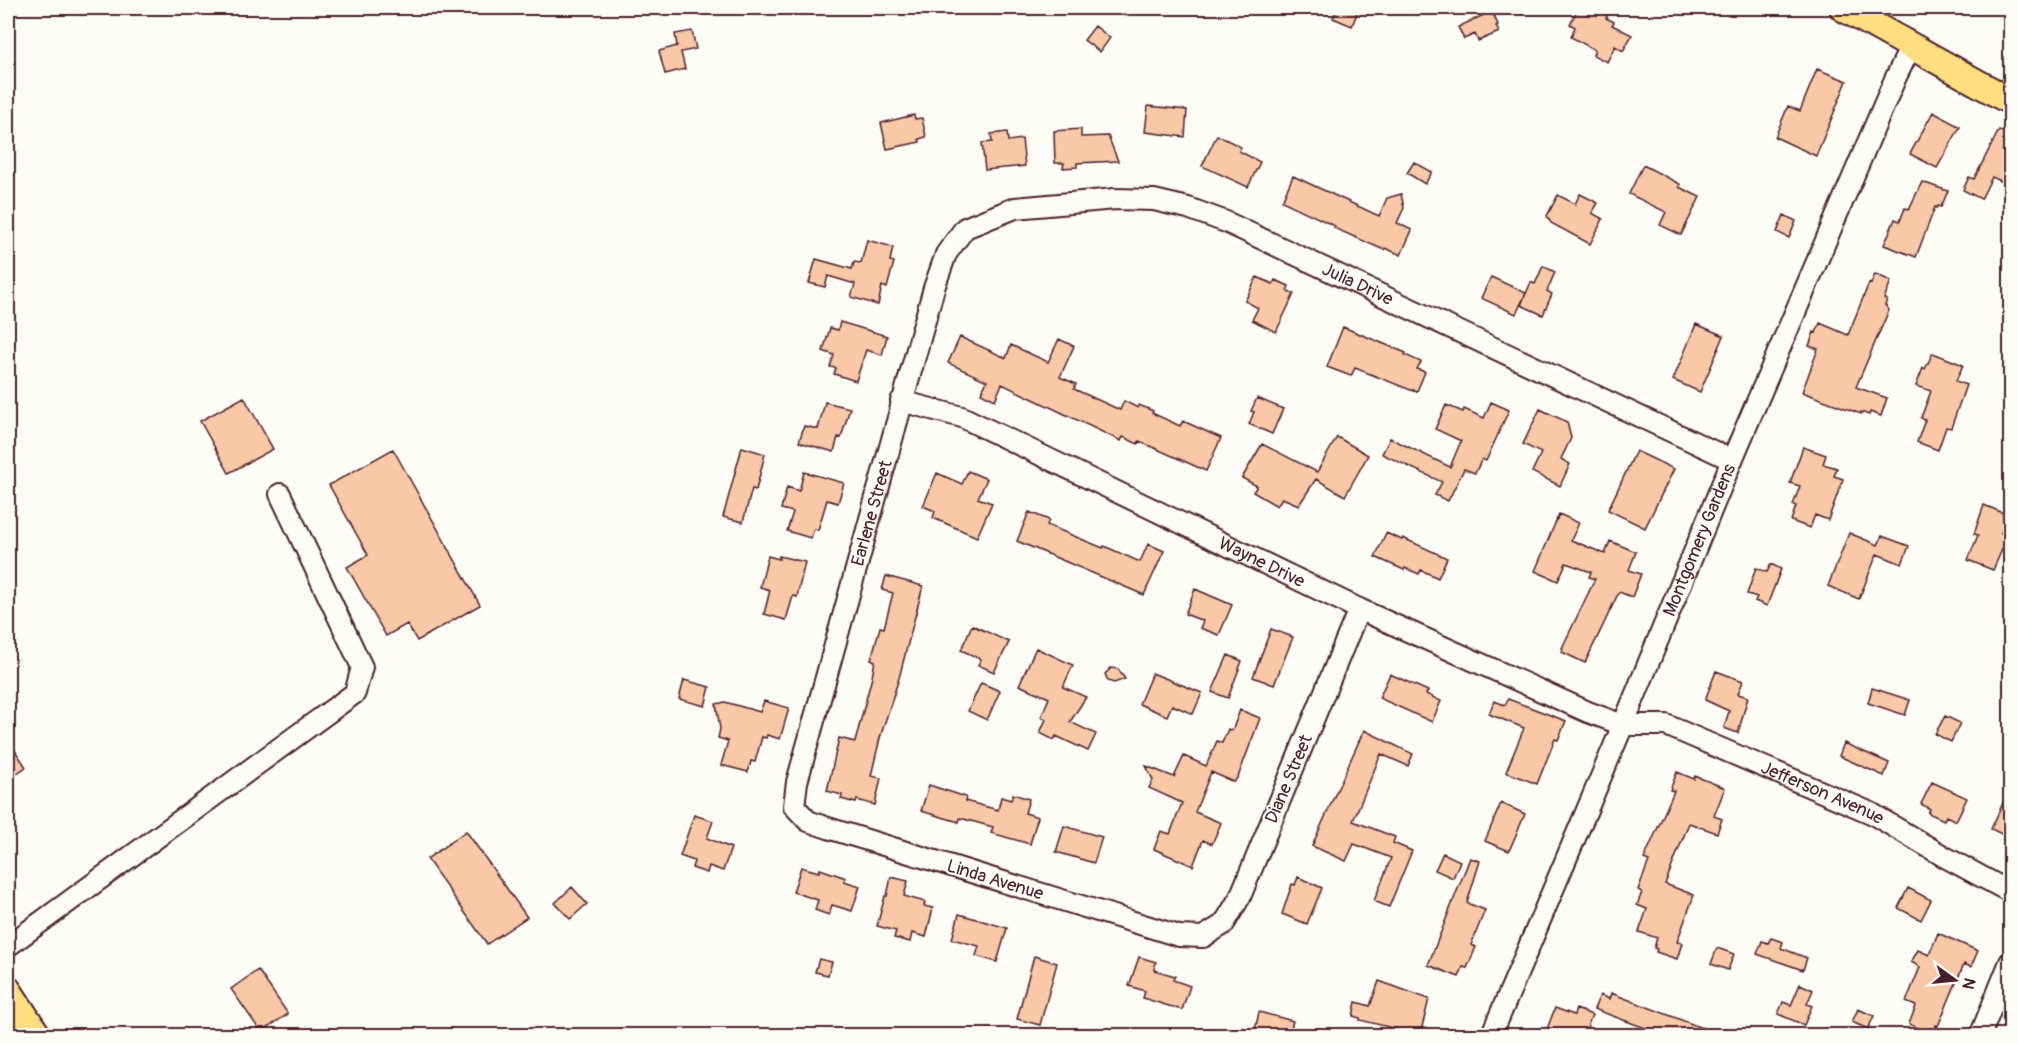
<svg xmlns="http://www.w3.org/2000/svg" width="2018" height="1043" viewBox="0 0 2018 1043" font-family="Pangolin,sans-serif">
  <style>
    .building { fill: #f8c8a7; stroke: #4a1f2b; stroke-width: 1.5 }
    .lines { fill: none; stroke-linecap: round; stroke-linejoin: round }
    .minor-casing { stroke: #4a1f2b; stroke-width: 24 }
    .major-casing { stroke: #4a1f2b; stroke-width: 30 }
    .minor { stroke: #fdfcf7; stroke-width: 20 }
    .major { stroke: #fedf80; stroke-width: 26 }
    .labels { text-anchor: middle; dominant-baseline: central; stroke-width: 4.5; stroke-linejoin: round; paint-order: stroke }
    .street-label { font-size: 18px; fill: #4a1f2b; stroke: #fdfcf7 }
  </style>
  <rect width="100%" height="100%" fill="#fdfcf7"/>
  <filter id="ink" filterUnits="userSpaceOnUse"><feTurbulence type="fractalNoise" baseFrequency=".0167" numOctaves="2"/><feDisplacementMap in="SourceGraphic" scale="12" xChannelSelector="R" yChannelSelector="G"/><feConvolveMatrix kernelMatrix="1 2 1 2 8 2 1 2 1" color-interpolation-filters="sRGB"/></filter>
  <g filter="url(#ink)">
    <path class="building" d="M1338,8H1359L1352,26L1333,18Z
      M1578,8H1608L1604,14L1608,15L1606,18L1614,22L1612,25L1632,35L1623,51L1615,46L1607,62L1593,55L1595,50L1571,37L1575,27L1570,24Z
      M1492,11L1498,25L1496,26L1499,32L1478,41L1475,34L1464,39L1458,27Z
      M1095,26L1110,38L1100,52L1084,40Z
      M692,31L696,49L681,52L685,69L665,74L659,51L677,46L675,34Z
      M1817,69L1847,81L1816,156L1775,137L1788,106L1800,111Z
      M1148,106L1187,110L1185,137L1145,132Z
      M1933,112L1960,127L1937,168L1910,154Z
      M914,115L915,119L922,118L926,137L919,139L920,142L887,149L881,123Z
      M1081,129V137L1108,136L1118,161L1077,163V167L1063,168L1064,163H1055L1054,131Z
      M1999,130L2010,136V185L1992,177L1981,199L1963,190L1969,177L1974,179Z
      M1007,132L1008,141L1022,139L1025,166L985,170L982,143L992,142L991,134Z
      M1217,135L1241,147L1239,151L1260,162L1248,187L1202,166Z
      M1414,162L1432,172L1425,184L1407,173Z
      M1643,165L1680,184L1679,187L1700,197L1681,235L1660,225L1666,212L1629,194Z
      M1293,176L1379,216L1387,198L1401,194L1404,208L1397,223L1412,230L1401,255L1385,248L1384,250L1334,228L1335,226L1282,201Z
      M1922,182L1948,191L1941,207L1938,206L1937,208L1935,207L1916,257L1884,245L1895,219L1900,221L1905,208L1909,209Z
      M1580,194L1598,203L1592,213L1603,219L1590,244L1551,223L1547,216L1558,195L1575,204Z
      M1784,215L1796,221L1789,238L1777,232Z
      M867,240L893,247L890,261L894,262L887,288L882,286L878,305L851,297L855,284L828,276L825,287L809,283L816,259L852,269L854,262L861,263Z
      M1543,266L1555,272L1547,291L1552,294L1543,315L1521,305L1531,282L1535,284Z
      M1875,274L1891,281L1884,299L1887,300L1885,305L1889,310L1856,387L1887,398L1881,416L1870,412L1869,415L1861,412V414L1802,392L1818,349L1809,346L1814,332L1816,333L1820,323L1848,335L1869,283L1871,284Z
      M1257,277L1273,284L1275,280L1289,286L1287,291L1294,294L1276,332L1252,320L1258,308L1245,301Z
      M1491,277L1526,293L1516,314L1481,298Z
      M840,322L887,336L882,355L866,350L856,381L834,374L836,368L830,367L834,355L823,351L830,328L838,330Z
      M1696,324L1724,336L1700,392L1673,380Z
      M1343,327L1406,353L1405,355L1421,362L1417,369L1425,372L1417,391L1413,390V391L1355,368L1351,376L1327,367Z
      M960,337L1006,358L1011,345L1048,362L1059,339L1074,346L1060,377L1076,384L1074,389L1120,410L1124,401L1138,408L1139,405L1153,411L1152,413L1180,426L1183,421L1221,438L1206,471L1139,441L1138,444L1123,437L1121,441L1002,384L995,400L981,393L987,381L948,363Z
      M1933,353L1963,365L1956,381L1966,385L1951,428L1946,427L1938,450L1917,442L1925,420L1921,418L1931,391L1916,386L1923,368L1925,369Z
      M244,397L273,449L229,473L200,421Z
      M1257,398L1283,409L1272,434L1249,424L1254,412L1251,411Z
      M825,402L850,408L841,438L838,437L834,452L799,442L804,426L818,429Z
      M1491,402L1509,410L1486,461L1482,459L1475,473L1464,469L1448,501L1435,495L1442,482L1382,454L1390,438L1450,467L1461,441L1435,429L1446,405L1463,412L1464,409L1484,418Z
      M1540,409L1567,422L1571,438L1561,459L1570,464L1560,486L1532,472L1541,453L1523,444Z
      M1337,437L1368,455L1345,496L1316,479L1299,505L1282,498L1277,506L1253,492L1257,486L1242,478L1262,444L1317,472Z
      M742,447L765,454L756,490L752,489L743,522L723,517Z
      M1803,447L1826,455L1823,464L1837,468L1834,476L1843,479L1828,520L1815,515L1810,528L1791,521L1796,506L1793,505L1800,486L1790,483Z
      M393,449L480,605L417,641L407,624L386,636L347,567L368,555L329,485Z
      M1636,451L1674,469L1645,528L1608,510Z
      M968,471L987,479L978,498L992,503L977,537L933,518L935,511L923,506L937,473L962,484Z
      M804,472L844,483L838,503L827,500L818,530L814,529L811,538L787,531L793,512L781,509L787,487L799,491Z
      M1984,505L2008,515L2001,533L2008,536L1993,570L1968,560L1978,535L1974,534Z
      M1029,512L1049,520L1047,525L1103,548L1104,546L1140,562L1148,544L1164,551L1144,595L1017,541Z
      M1559,514L1579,523L1571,540L1605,554L1610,541L1636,552L1629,570L1641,574L1632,597L1619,592L1585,663L1562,652L1563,649L1562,648L1595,579L1589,577L1591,572L1566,563L1558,581L1535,571Z
      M1386,533L1402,540L1403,538L1447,558L1438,578L1421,570L1419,574L1405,568L1404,570L1375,557Z
      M1849,533L1878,545L1882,536L1909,546L1902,564L1877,554L1859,599L1828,586Z
      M768,556L779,559V556L805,562L797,597L793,596L786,620L764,614L770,590L760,587Z
      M1771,564L1781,569L1767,606L1755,601L1757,597L1747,594L1756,568L1767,572Z
      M886,576L923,586L899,678L880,738L871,776L881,778L875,805L857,800L856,803L841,799L842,795L827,791L839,738L855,742L872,677L875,661L871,659L880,627L884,628L893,593L882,590Z
      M1195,589L1232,605L1219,635L1200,628L1203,621L1185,614Z
      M972,625L1009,642L994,672L978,665L981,659L961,650Z
      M1271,629L1293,637L1274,685L1253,677Z
      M1036,648L1073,665L1063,687L1086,697L1070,722L1096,734L1088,751L1056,736L1054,740L1040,733L1046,719L1041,717L1049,698L1019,685Z
      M1228,655L1242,661L1228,698L1212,692Z
      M1111,668L1118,669L1125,679L1114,683L1108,681L1105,674Z
      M1716,671L1743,681L1738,694L1748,697L1738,733L1724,728L1729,711L1705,700Z
      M1152,673L1202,693L1193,714L1172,705L1167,716L1139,704Z
      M1390,674L1428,691L1426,694L1441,701L1432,722L1379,698Z
      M684,680L710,687L705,706L679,699Z
      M981,683L1000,691L987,720L968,711Z
      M1872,688L1910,700L1905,715L1868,703Z
      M1508,699L1566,721L1558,740L1555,739L1537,784L1506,772L1524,728L1489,714L1494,701L1505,705Z
      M764,701L789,708L780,739L767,735L766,738L762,737L755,762L751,761L748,772L721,765L728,741L718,738L720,729L716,704L725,702L760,712Z
      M1240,710L1260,718L1238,777L1234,782L1211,772L1195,812L1221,823L1212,844L1203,840L1193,866L1154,849L1161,831L1170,834L1182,803L1149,788L1153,780L1146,766L1174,777L1184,756L1206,766L1217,741L1222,743L1228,729L1232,731Z
      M1945,716L1960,723L1951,742L1935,734Z
      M1364,730L1413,754L1408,766L1381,754L1353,821L1395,837L1393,843L1412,851L1389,907L1374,901L1391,858L1354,844L1346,861L1312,846Z
      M8,740L26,767L8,779Z
      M1844,743L1889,763L1884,776L1839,756Z
      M1677,772L1694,779L1695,776L1725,788L1714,816L1722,819L1717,833L1689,823L1665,884L1694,895L1677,942L1682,943L1677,959L1656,952L1657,949L1654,948L1657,938L1639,932L1647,909L1637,905L1642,892L1638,890L1649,861L1644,859L1674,791L1670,790Z
      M1932,782L1967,798L1956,821L1946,816L1944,820L1928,813L1930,809L1921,804Z
      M929,785L966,797L965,801L998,810L1001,797L1011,800L1013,794L1029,799L1025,813L1038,817L1030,844L991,833L993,827L960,818L959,822L921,811Z
      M2010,788V838L1991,829Z
      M1501,803L1525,814L1509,851L1485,841Z
      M694,815L713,821L707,838L731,848L723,871L709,866L707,873L692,868L694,861L680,856Z
      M1064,826L1102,837L1094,863L1056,852Z
      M466,831L527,917L487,944L427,859Z
      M1443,853L1460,861L1453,878L1435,870Z
      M1470,858L1480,861L1467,903L1485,910L1471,945L1476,947L1467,968L1463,967L1459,977L1428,965Z
      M801,867L819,872L820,869L846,878L844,881L860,886L852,911L832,905L829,915L815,910L818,900L793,892Z
      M891,877L908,881L904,896L925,902L924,906L933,908L926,937L912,933L910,942L894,938L896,931L877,926L885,896H887Z
      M1298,877L1322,888L1307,924L1282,914L1292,884L1295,885Z
      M572,887L587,904L570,919L555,903Z
      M1908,888L1931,900L1921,920L1898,908Z
      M959,914L1007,928L997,962L976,956L979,946L952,939Z
      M1938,933L1978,951L1971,967L1964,964L1938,1026L1936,1025L1932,1034L1909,1024L1916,1006L1906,1002L1920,967L1911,962L1918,950L1929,955Z
      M1771,938L1783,942L1781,948L1807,958L1803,970L1757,954L1762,941L1768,943Z
      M1717,948L1734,954L1728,970L1711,964Z
      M1034,956L1057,963L1040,1025L1017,1019Z
      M1139,957L1156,962L1154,970L1175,976L1173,980L1190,986L1182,1010L1143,998L1145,991L1129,986Z
      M819,959L832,962L828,975L815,972Z
      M258,970L288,1014L261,1032L231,989Z
      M1379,981L1429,999L1420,1035H1400L1401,1030L1360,1020V1018L1353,1016L1356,1002L1370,1006Z
      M1800,984L1813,990L1807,1004L1812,1006L1804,1025L1778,1014L1783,1002L1791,1005Z
      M1611,993L1718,1034V1035H1664L1594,1009L1600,995L1609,999Z
      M1555,1008L1574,1015L1576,1009L1592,1015L1584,1035H1563L1547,1029Z
      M1858,1009L1874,1016L1868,1029L1852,1022Z
      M1259,1012L1293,1021L1289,1035H1254Z"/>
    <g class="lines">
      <g class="minor-casing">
        <g id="minor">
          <path id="s1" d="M901,401L962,417L1359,609L1588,712L1623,725H1666L1871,813L1945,857L2010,892"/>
          <path id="s2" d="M1359,609L1240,897L1224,924L1203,937L1179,936L828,828L808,821L794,806L797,782L934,288L946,254L965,228L1015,208L1115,199L1154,200L1188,208L1226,222L1732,460"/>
          <path d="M8,946L355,693L362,667L280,494"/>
          <path id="s3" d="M1491,1036L1623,725L1732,460L1895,79L1911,46"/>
          <path d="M1980,1036L2010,962"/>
        </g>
      </g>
      <g class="major-casing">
        <path id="major" d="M1843,8L2010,101
          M8,990L38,1036"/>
      </g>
      <use href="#minor" class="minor"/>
      <use href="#major" class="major"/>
    </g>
  </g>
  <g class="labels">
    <g class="street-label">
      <text stroke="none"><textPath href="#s2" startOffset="1820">Julia Drive</textPath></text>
      <text stroke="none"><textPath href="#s2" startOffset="1104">Earlene Street</textPath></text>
      <text stroke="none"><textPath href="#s3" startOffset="538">Montgomery Gardens</textPath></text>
      <text stroke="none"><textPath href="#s1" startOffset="396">Wayne Drive</textPath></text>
      <text transform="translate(1289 779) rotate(-67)">Diane Street</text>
      <text stroke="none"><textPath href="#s1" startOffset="1006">Jefferson Avenue</textPath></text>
      <text transform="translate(995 880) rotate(17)">Linda Avenue</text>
    </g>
  </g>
  <rect width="2018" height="1043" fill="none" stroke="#fdfcf7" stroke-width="30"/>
  <rect x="15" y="15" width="1988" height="1013" fill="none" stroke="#4a1f2b" stroke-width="2" filter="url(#ink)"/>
  <g transform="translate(1955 980) rotate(105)" stroke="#fdfcf7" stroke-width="4.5" paint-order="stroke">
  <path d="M0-4.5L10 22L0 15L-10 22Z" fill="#4a1f2b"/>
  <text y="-9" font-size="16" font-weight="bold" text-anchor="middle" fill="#4a1f2b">N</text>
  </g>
</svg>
